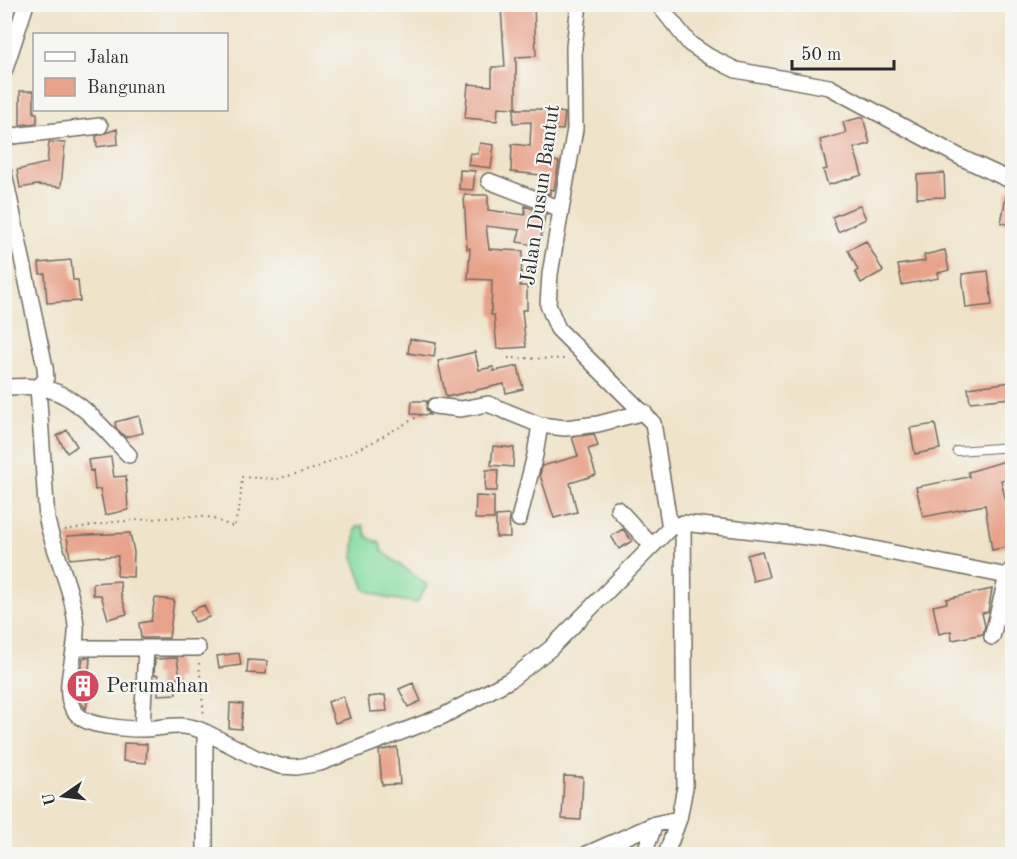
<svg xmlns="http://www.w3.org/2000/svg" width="1017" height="859" viewBox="0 0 1017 859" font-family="'Old Standard TT',serif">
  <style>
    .green { fill: #84db9f; stroke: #588365; stroke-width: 1.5 }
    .building { fill: #e8a28a }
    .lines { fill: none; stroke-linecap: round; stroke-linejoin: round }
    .service-casing { stroke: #706b62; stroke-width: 10 }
    .minor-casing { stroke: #706b62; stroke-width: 18 }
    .path { stroke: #706b62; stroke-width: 2; stroke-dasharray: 1.5 4.5; stroke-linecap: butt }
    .service { stroke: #fff; stroke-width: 8 }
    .minor { stroke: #fff; stroke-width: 15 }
    .labels { text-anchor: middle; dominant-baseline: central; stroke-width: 4.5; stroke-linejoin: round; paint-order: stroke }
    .street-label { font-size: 21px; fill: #2b2b2b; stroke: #f6f6f2 }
    .poi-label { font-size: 21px; fill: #2b2b2b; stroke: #f6f6f2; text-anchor: start }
  </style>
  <rect width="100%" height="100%" fill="#f6f6f2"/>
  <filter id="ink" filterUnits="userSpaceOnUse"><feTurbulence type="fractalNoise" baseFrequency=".0167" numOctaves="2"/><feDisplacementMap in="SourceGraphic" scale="12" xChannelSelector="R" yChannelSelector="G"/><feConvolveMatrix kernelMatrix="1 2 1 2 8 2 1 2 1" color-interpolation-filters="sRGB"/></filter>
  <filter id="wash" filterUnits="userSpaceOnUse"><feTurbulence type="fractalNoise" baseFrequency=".008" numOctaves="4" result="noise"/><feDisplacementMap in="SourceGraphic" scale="24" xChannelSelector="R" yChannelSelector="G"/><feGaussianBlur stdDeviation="1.35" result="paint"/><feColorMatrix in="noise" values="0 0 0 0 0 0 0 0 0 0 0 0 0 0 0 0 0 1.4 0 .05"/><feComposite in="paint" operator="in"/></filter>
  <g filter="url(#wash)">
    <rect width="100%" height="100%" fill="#efe3c9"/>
    <path class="green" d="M363,525L367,537L380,543L382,551L427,585L417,603L386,598L365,590L353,557L356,527Z"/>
    <g id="blocks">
      <path class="building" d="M534,5L536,56L516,57V108L498,107L497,121L465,118L468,84L492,86V67H505L501,8Z
        M20,91H34V113H37V123L20,125Z
        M514,109H538L565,113L563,130L546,129V159L559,162L554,190L550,189V194L538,190L541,175L511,172L512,144L530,146L531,122L513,123Z
        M863,117L870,144L854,148L862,175L828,185L823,170L827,169L820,140L846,133L843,122Z
        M117,129L118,144L97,147L96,136Z
        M49,142L65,143L61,187L37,185L20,188L17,170L47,163Z
        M480,143L494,145L491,168L468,165L470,153L478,154Z
        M460,170L475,171L473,190L459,189Z
        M944,173L945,197L917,198V175Z
        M1007,190L1012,191V225L1001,223Z
        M464,195H488V210L525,215V206L547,214L545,216L539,246L517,242L520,230L486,226L489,249L523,251L520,286H527V310H522L526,347L497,349L494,315H491L492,280L468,279L470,248L467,249Z
        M860,205L866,219L838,232L832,217Z
        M866,241L883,271L861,283L855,272L858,270L848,250Z
        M945,250L949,270L938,273L939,278L902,285L898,265L925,261L924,255Z
        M71,260L73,280H78L80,301L47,303L45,274H40L39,263Z
        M988,271L992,305L966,308L962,274Z
        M410,339L436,343L434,357L408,353Z
        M475,352L479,370L493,367L494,371L518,366L523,389L506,393L504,384L446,397L438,361Z
        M1011,382L1012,398L970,402L968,388Z
        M412,401H427L426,409L430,415L411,414Z
        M139,416L143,433L125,437L116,428L115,422Z
        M935,424L940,449L915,454L910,428Z
        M67,430L77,446L67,453L57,436Z
        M594,434L598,446L588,449L596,475L570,483L577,512L554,518L540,475L542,466L578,456L572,437Z
        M493,446L514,448L513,467L491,465Z
        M111,457L114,477L126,476L128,510L105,515L100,489L95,490L93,470L90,471L88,460Z
        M1012,459V478L1001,480L1012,529V546L992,550L985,505L923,517L916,487L969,477L968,472Z
        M486,470H498L497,491H485Z
        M476,496L494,497V519H475Z
        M509,515L510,537H496V516Z
        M623,529L632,541L619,549L611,536Z
        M130,533L134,552L133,577L117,576L118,556L99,557V556L70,559L67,536Z
        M762,551L769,577L753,581L747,555Z
        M120,581L121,594L127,614L108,619L101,595H93V583Z
        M992,589L988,612L982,613L985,626L983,634L952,640L951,631L939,634L933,606L947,603L946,599Z
        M155,598L174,600L169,638H141L139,623L151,621Z
        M204,605L209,617L195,622L190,611Z
        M239,653L241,665L219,668L217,656Z
        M83,658H90L89,670L91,680L86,709L81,703L78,689Z
        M177,658L180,678L175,679L176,694L158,695V675H154L155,659Z
        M248,660L267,661L266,674L247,673Z
        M413,683L421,701L408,707L399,689Z
        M385,695L387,711L370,712L368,697Z
        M343,696L350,718L335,723L328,702Z
        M230,703L243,704L241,729L229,728Z
        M124,743L147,744L146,763L123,761Z
        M397,747L400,784L382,785L379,751Z
        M564,776L583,777L581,820L562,819Z"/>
    </g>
  </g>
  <g filter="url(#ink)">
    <use href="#blocks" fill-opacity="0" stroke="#706b62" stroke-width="1.5"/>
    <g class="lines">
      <g class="service-casing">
        <path id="service" d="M957,451L1012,447"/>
      </g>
      <g class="minor-casing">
        <path id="minor" d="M579,4L574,47L575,129L550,274L548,305L558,329L653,423L670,528
          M658,4L690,44L708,56L736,70L829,87L962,158L1012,181
          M4,72L26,4
          M4,137L100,126
          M4,173L45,367L46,379L38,387
          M489,181L561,209
          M4,387C15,387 27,386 37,387C76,391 103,429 129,455
          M38,387L47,520C55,556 73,589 76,626C78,650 62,687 72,707C79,721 93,724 107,726C118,728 131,729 143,729C168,728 181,721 205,732
          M435,406L461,409L488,404L540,425L565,428L598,424L644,412
          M618,509L652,546
          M519,519L535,455L540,425
          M992,637L1007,576L1012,569
          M76,648H198
          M142,729L146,648
          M205,854V732L256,758L280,766L297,767L320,763L443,716L510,680L550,649L670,528L683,523L825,539L1007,576
          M587,854L655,824L679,819
          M644,854L655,824
          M666,854L679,819L685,787L683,523"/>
      </g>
      <path class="path" d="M508,358L566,359
        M65,530L114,522L189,516L208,517L234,527L240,504L242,477L277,479L313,469L371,443L424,413
        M199,663L204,717"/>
      <use href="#service" class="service"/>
      <use href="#minor" class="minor"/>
    </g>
  </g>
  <defs>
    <g id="building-disc" transform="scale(1.725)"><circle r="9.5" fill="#d1495b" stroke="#f6f6f2"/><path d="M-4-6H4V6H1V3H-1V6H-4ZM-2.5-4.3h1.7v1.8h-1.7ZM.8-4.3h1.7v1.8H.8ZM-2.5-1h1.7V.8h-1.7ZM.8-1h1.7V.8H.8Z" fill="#fff"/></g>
  </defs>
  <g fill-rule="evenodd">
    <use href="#building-disc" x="83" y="686"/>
  </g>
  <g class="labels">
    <g class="street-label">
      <text transform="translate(541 195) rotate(-82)">Jalan Dusun Bantut</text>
    </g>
    <g class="poi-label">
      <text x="106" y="686">Perumahan</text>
    </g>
  </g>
  <rect width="1017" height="859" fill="none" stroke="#f6f6f2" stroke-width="24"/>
  <rect x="33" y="33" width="195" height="78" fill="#f6f6f2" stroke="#a5a5a2" stroke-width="1.5"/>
  <rect x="45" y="52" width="30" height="9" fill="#ffffff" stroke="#a5a5a2" stroke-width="1.5"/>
  <text x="87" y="63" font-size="18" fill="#2b2b2b">Jalan</text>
  <rect x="45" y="78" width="30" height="18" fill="#e8a28a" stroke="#a5a5a2" stroke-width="1.5"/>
  <text x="87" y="93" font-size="18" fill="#2b2b2b">Bangunan</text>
  <g transform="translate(63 796) rotate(256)" stroke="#f6f6f2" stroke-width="4.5" paint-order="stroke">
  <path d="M0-4.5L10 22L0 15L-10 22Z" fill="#2b2b2b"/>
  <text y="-9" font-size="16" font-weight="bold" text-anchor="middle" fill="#2b2b2b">U</text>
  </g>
  <path d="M792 60v9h102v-9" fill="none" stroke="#2b2b2b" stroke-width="3"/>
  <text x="801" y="60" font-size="18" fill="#2b2b2b" stroke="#f6f6f2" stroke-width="4.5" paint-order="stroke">50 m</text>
</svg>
